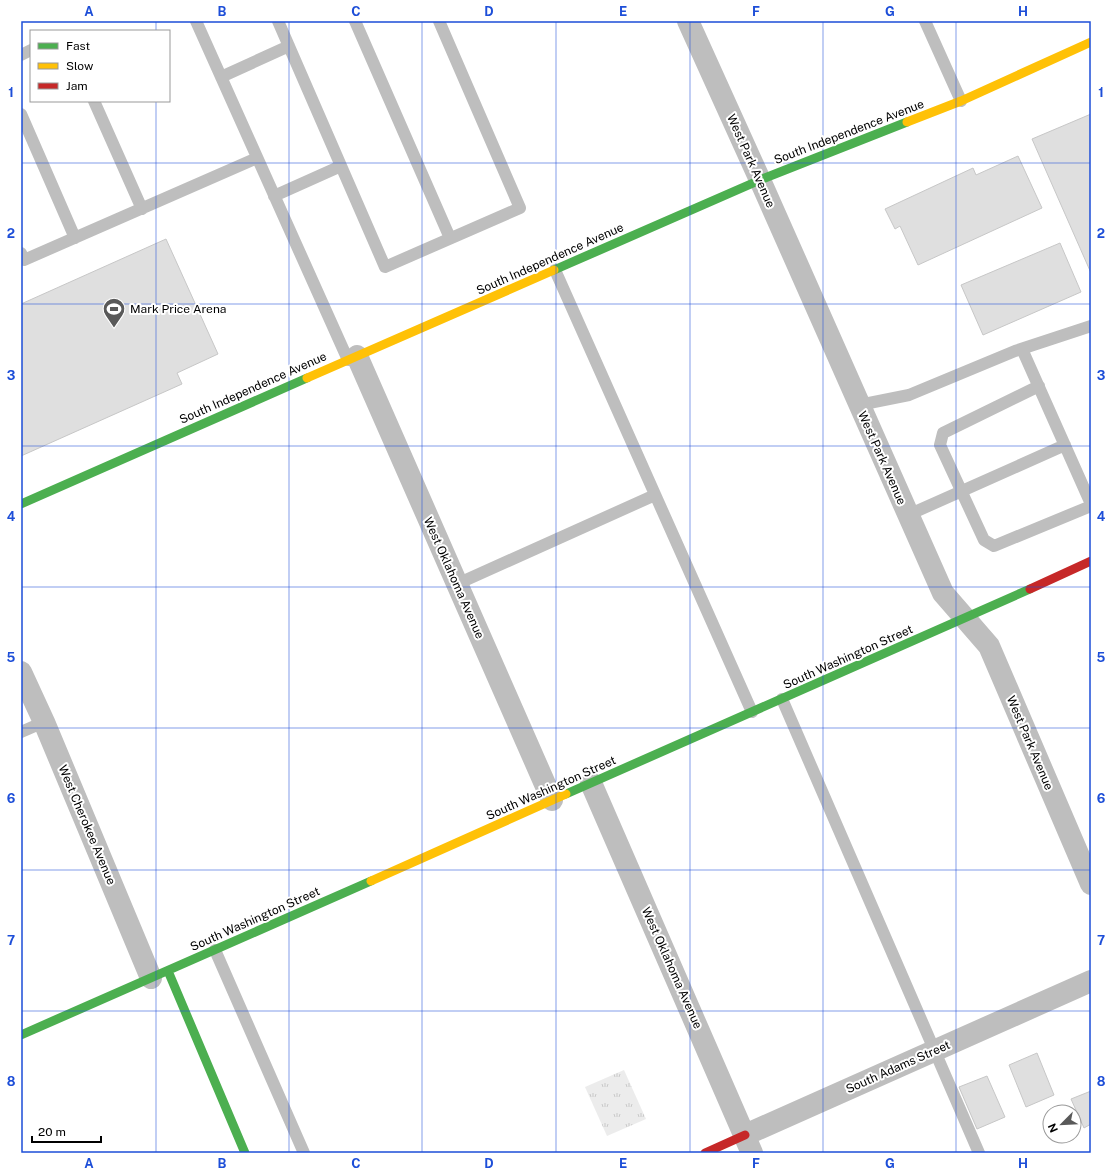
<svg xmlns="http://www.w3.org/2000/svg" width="1112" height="1174" viewBox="0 0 1112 1174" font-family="'Public Sans',sans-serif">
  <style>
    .grass { fill: url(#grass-tufts) }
    .building { fill: #dfdfdf; stroke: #c7c7c7 }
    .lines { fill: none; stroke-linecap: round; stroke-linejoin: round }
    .lane { stroke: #bebebe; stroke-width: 12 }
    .street { stroke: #bebebe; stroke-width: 22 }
    .fast { stroke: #4caf50; stroke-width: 9 }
    .slow { stroke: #ffc107; stroke-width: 9 }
    .jam { stroke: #c62828; stroke-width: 9 }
    .grid { fill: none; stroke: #1d4ed8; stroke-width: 1; stroke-opacity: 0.55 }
    .labels { text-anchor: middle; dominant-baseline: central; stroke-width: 4; stroke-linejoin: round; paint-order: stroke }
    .street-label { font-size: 12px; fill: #000; stroke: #fff }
    .poi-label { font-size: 12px; fill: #000; stroke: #fff; text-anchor: start }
    .neatline { fill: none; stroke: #1d4ed8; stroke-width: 1.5 }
    .grid-label { font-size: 13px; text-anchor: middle; font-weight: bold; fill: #1d4ed8 }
  </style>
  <defs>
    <pattern id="grass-tufts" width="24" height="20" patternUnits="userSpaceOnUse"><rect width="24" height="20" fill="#ececec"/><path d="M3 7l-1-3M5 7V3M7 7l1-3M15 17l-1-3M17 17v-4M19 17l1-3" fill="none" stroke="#c9c9c9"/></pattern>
  </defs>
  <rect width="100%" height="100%" fill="#fff"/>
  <path class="grass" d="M624,1070L646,1119L607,1136L585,1087Z"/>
  <path class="building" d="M1091,114V273L1032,139Z
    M1018,156L1042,208L918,265L900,226L895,229L885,209L973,168L976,175Z
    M166,239L218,354L177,373L182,384L21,456V304Z
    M1060,243L1081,292L983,335L961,285Z
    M1037,1053L1054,1095L1026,1107L1009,1065Z
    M987,1076L1005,1117L977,1129L959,1087Z
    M1091,1091V1124L1084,1128L1071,1099Z"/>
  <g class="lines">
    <path class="lane" d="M196,21L348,360
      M278,21L385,267L520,208L439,21
      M355,21L450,238
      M925,21L961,101
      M21,55L31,50
      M221,77L289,46
      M94,101L142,209
      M21,114L75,238
      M274,196L341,166
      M21,253L24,260L257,158
      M555,270L752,712
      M1022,349L1091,504
      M1039,386L943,433L940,445L984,540L994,546L1091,506
      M859,405L909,395L1015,351L1091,326
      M908,515L1065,445
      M457,584L655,495
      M782,699L979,1153
      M21,732L44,722
      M215,950L304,1153"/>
    <path class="street" d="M688,21L760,180L943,593L989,646L1091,884
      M357,356L552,800
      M21,672L44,722L151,978
      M591,783L752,1153
      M745,1135L1091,981"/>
    <path class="fast" d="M554,270L760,180L907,122
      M21,504L307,378
      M566,794L1030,589
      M168,971L245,1153
      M21,1035L371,881"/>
    <path class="slow" d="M907,122L961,101L1091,42
      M307,378L554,270
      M371,881L566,794"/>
    <path class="jam" d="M1030,589L1091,561
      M705,1153L745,1135"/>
  </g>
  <path class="grid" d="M156,21V31M289,21V1153M422,21V1153M556,21V1153M690,21V1153M823,21V1153M956,21V1153M156,101V1153M21,163H1091M21,304H1091M21,446H1091M21,587H1091M21,728H1091M21,870H1091M21,1011H1091"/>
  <defs>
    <g id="stadium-pin" transform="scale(1.15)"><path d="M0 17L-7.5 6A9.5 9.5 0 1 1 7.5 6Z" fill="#595959" stroke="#fff"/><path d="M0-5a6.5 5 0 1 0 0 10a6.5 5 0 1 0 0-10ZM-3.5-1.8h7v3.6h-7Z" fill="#fff"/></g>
  </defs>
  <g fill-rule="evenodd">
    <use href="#stadium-pin" x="114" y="309"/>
  </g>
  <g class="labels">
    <g class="street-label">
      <text transform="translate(849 132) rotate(-21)">South Independence Avenue</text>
      <text transform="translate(751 161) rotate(66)">West Park Avenue</text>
      <text transform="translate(550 259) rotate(-24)">South Independence Avenue</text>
      <text transform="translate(253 388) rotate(-24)">South Independence Avenue</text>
      <text transform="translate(882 458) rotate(66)">West Park Avenue</text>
      <text transform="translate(454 578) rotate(66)">West Oklahoma Avenue</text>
      <text transform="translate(848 657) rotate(-24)">South Washington Street</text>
      <text transform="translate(1030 743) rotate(67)">West Park Avenue</text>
      <text transform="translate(551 788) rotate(-24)">South Washington Street</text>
      <text transform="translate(87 825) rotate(67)">West Cherokee Avenue</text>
      <text transform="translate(255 919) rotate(-24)">South Washington Street</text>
      <text transform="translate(672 968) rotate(66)">West Oklahoma Avenue</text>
      <text transform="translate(898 1067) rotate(-24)">South Adams Street</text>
    </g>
    <g class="poi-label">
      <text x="130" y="309">Mark Price Arena</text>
    </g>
  </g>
  <rect width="1112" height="1174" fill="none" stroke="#ffffff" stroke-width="44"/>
  <rect x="30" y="30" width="140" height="72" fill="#ffffff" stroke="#999999"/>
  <rect x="38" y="43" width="20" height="6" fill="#4caf50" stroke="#999999"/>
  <text x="66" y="50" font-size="12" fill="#000000">Fast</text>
  <rect x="38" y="63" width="20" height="6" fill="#ffc107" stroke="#999999"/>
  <text x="66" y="70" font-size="12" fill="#000000">Slow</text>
  <rect x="38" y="83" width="20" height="6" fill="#c62828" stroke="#999999"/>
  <text x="66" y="90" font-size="12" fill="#000000">Jam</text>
  <g transform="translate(1062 1124) rotate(246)"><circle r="19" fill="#ffffff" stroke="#999999"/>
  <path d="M0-3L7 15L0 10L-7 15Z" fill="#595959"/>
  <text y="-6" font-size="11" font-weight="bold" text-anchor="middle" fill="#000000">N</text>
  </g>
  <path d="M32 1136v6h69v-6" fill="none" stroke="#000000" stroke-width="2"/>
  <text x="38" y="1136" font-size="12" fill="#000000" stroke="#ffffff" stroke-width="3" paint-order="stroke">20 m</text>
  <rect x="22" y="22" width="1068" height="1130" class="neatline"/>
  <g class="grid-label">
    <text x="89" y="16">A</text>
    <text x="222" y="16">B</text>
    <text x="356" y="16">C</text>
    <text x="489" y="16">D</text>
    <text x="623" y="16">E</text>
    <text x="756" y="16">F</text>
    <text x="890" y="16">G</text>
    <text x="1023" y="16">H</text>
    <text x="11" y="97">1</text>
    <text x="1101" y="97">1</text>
    <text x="11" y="238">2</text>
    <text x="1101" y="238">2</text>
    <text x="11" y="380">3</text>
    <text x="1101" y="380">3</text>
    <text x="11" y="521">4</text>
    <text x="1101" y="521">4</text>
    <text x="11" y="662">5</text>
    <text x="1101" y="662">5</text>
    <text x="11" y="803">6</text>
    <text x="1101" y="803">6</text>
    <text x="11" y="945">7</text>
    <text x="1101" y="945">7</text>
    <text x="11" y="1086">8</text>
    <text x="1101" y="1086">8</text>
    <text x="89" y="1168">A</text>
    <text x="222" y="1168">B</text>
    <text x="356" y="1168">C</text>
    <text x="489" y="1168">D</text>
    <text x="623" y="1168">E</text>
    <text x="756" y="1168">F</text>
    <text x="890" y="1168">G</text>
    <text x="1023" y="1168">H</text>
  </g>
</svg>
